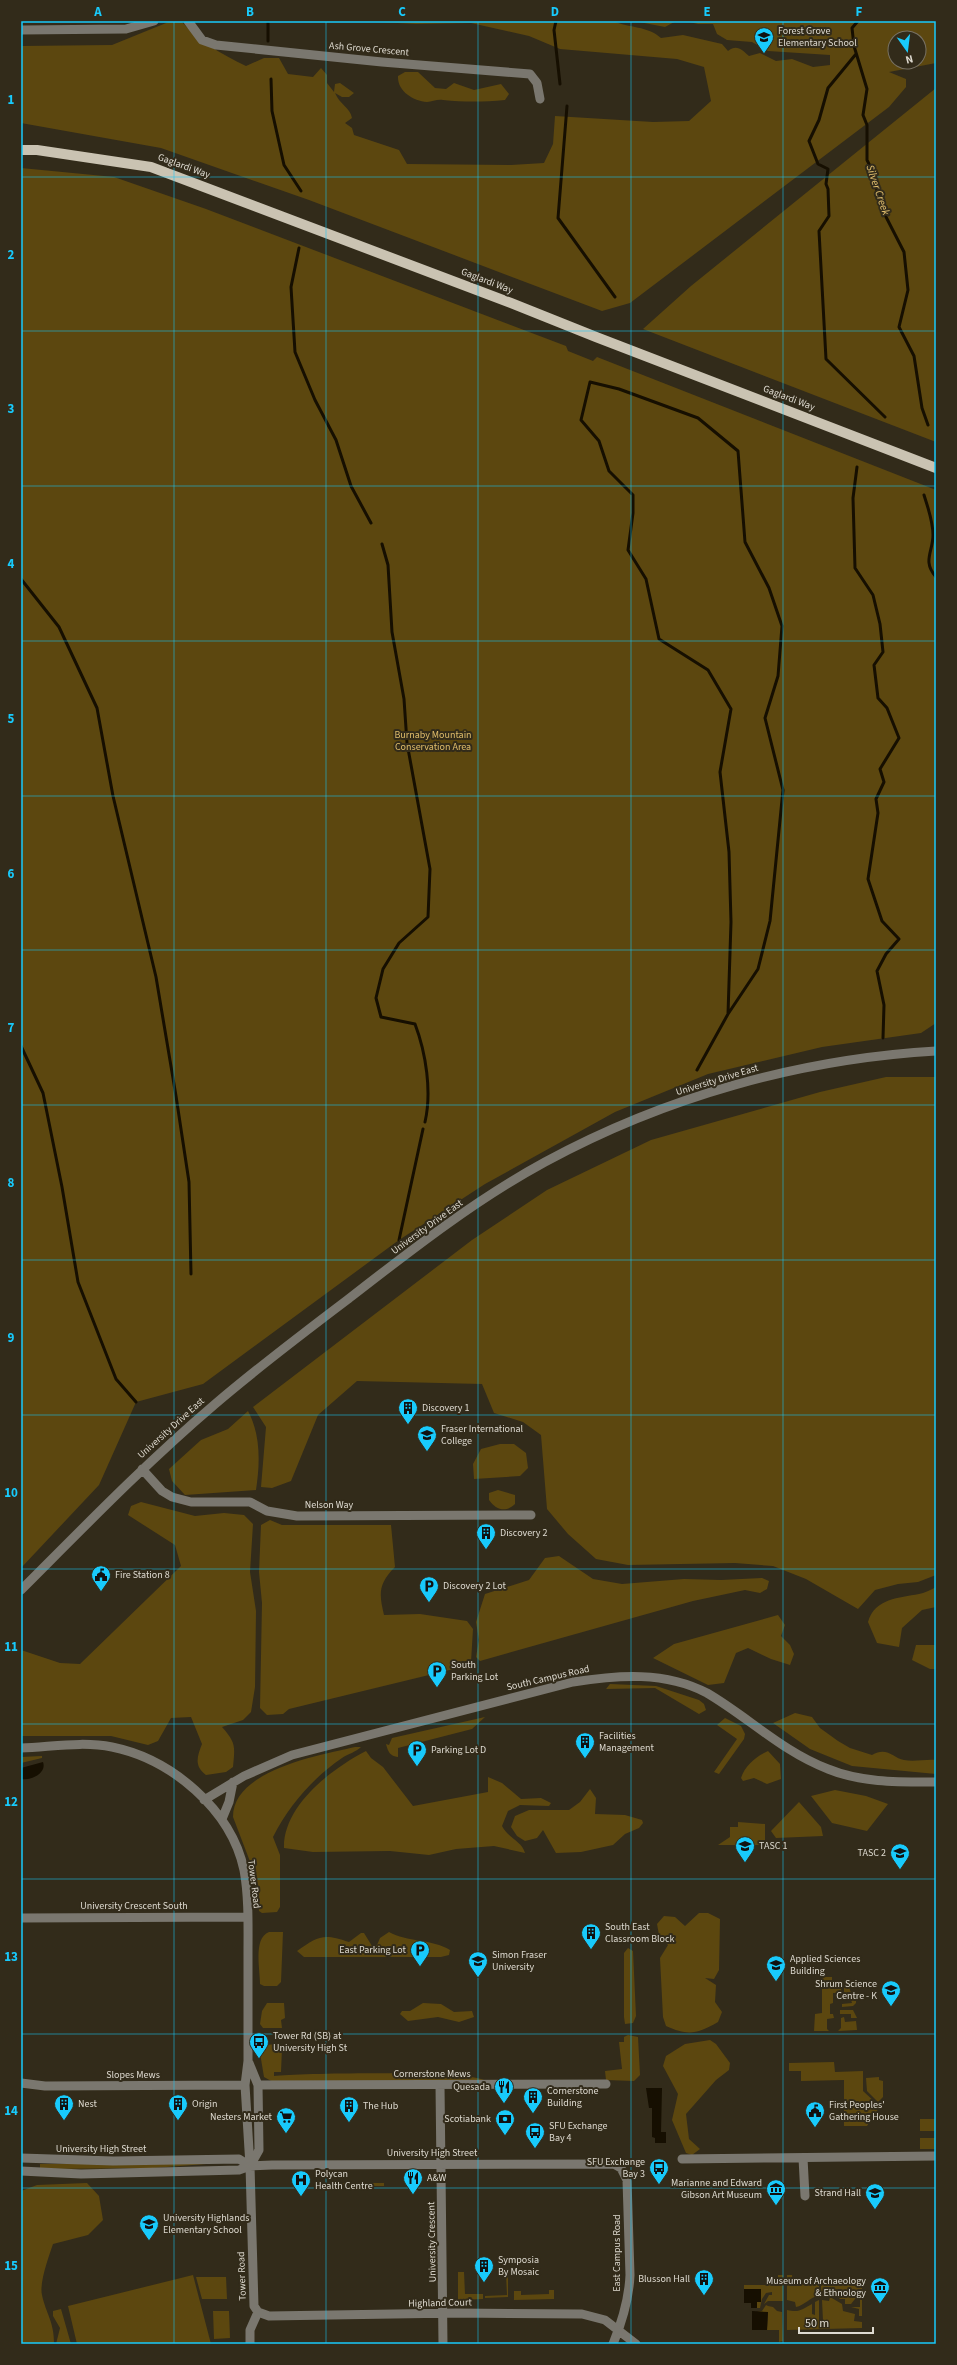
<svg xmlns="http://www.w3.org/2000/svg" width="957" height="2365" viewBox="0 0 957 2365" font-family="'Source Sans 3',sans-serif">
  <style>
    .green { fill: #5c470f; fill-rule: evenodd }
    .water { fill: #160f01 }
    .lines { fill: none; stroke-linecap: round; stroke-linejoin: round }
    .stream { stroke: #160f01; stroke-width: 3 }
    .minor { stroke: #7a776f; stroke-width: 9 }
    .major { stroke: #cac3b2; stroke-width: 10 }
    .grid { fill: none; stroke: #18cafc; stroke-width: 1; stroke-opacity: 0.55 }
    .labels { text-anchor: middle; dominant-baseline: central; stroke-width: 4; stroke-linejoin: round; paint-order: stroke }
    .poi-label { font-size: 10px; fill: #dedad0; stroke: #322b1a; text-anchor: start }
    .street-label { font-size: 10px; fill: #dedad0; stroke: #322b1a }
    .park-label { font-size: 10px; fill: #e0bd6a; stroke: #322b1a }
    .water-label { font-size: 11px; font-style: italic; fill: #e6c370; stroke: #322b1a }
    .neatline { fill: none; stroke: #18cafc; stroke-width: 1.5 }
    .grid-label { font-size: 13px; text-anchor: middle; font-weight: bold; fill: #18cafc }
  </style>
  <rect width="100%" height="100%" fill="#322b1a"/>
  <path class="green" d="M171,21H181C200,42 221,54 246,66L264,58H279L288,74L313,77L321,68L327,75V83L334,92L335,84L340,83L354,93L349,97H342L335,93C340,105 350,107 352,118L345,123L352,128L354,135L399,150L407,164L511,165L544,163L553,144L555,116L653,122L689,121L711,101L704,67L677,59L560,49L529,36L471,23L416,24L360,21H613C629,28 648,26 661,38L683,35L722,44L728,51C737,44 742,50 749,56L760,53L776,61L792,59L813,67L830,65V55L768,51L752,42L727,40L717,34L713,24H698L685,21H936V63L889,72L906,79V87L889,107L630,303L602,311L309,200L161,148L21,123V46L112,45ZM895,38H919V62H895Z
    M634,21H676L665,27Z
    M405,72H418L435,88L446,89L454,83L474,90L501,84L509,94L505,100C483,102 464,102 443,100C437,99 432,102 427,102C413,101 397,91 398,76Z
    M936,88V442L643,329L691,286Z
    M21,168L114,177L206,209L566,346L568,351L593,361L597,357L936,490V1023L921,1033L822,1047L708,1074L615,1112L485,1184L399,1240L203,1384L136,1402L99,1485L21,1568Z
    M886,1077H936V1575L918,1582L898,1584L875,1590L858,1609L806,1579L773,1566L735,1563L628,1565L596,1559L568,1534L547,1509L541,1435L523,1422L494,1413L482,1384L357,1381L318,1415L291,1481L272,1488L261,1487L266,1427L253,1407L472,1240L547,1190L651,1140L820,1092Z
    M248,1411C261,1435 260,1464 256,1490L185,1495L172,1481L169,1469L201,1440L228,1429Z
    M500,1444H514L526,1453L528,1468L520,1476L474,1479L473,1464L481,1449Z
    M498,1490L515,1495V1504C506,1513 496,1510 489,1500V1493Z
    M141,1502L195,1516L224,1513L244,1515L253,1524L250,1572L256,1611L255,1687L251,1712L243,1720L222,1727C236,1743 235,1746 233,1767L226,1772L206,1775C194,1766 197,1757 202,1744L191,1717L171,1718L158,1741L148,1745L111,1736H21V1650L60,1663L80,1664L181,1566L175,1545L128,1515L131,1506Z
    M270,1520L282,1525H391L395,1567C378,1584 379,1594 384,1615L420,1614L467,1621L473,1629L471,1662L466,1666L289,1709L283,1714L267,1715L260,1708L262,1603L259,1572L261,1525Z
    M559,1556L593,1579L622,1584L684,1579L721,1580L762,1578L769,1581L767,1589L760,1593L745,1590L693,1601L480,1661L476,1657L479,1640L476,1622L485,1594L529,1580L545,1558Z
    M936,1587V1607L922,1610L902,1628L899,1647L877,1643L868,1622C875,1598 899,1598 919,1594C924,1593 931,1590 936,1587Z
    M778,1615L785,1625L781,1636L790,1645L794,1654L790,1665L771,1659L748,1648L736,1653L724,1683L708,1685L653,1658L674,1644Z
    M916,1645H936V1669H930L912,1660Z
    M610,1684L656,1686L699,1700L704,1704L706,1710L699,1714L655,1688L606,1689Z
    M795,1713L812,1717L820,1728L838,1741L850,1748L872,1755C887,1746 893,1758 904,1760C914,1762 926,1759 936,1760V1774L852,1766L810,1749L773,1723Z
    M485,1717L472,1729L398,1748V1757C390,1756 388,1752 386,1744L389,1745L392,1738Z
    M725,1718L741,1726L745,1734L744,1739L719,1774L714,1772L737,1739L717,1725Z
    M355,1747H361C356,1752 348,1754 342,1758C313,1778 289,1805 273,1837L280,1855V1907L277,1912L262,1913L259,1911L254,1872L233,1817C233,1770 320,1755 355,1747Z
    M366,1751L371,1758L383,1767L413,1806L488,1792V1777L502,1783L521,1799L541,1798L551,1803L549,1806L520,1805L508,1811L502,1826C509,1839 522,1841 525,1853L494,1846L456,1849L429,1855L390,1851L313,1852L284,1848C283,1806 331,1769 366,1751Z
    M768,1751L780,1764L781,1779L767,1784L754,1778L743,1781L741,1778C745,1765 757,1756 768,1751Z
    M42,1756V1758L21,1763V1757Z
    M590,1789L596,1798L595,1814L625,1815L642,1820L643,1823L639,1828L625,1834L613,1845L581,1852L556,1853L543,1830L537,1838L525,1841L517,1836L511,1827L515,1816L529,1810H569L580,1802Z
    M835,1790L866,1796L888,1804L867,1831L832,1823L811,1796Z
    M799,1802L821,1827L823,1836L776,1838L771,1831Z
    M738,1822L765,1824V1845H718L730,1837V1827H738Z
    M699,1913H708L720,1919L719,1970L714,1979L705,1978L716,1985L715,2002L722,2012L718,2022C697,2034 688,2036 666,2026L663,2017L660,1958L668,1945L659,1935L657,1924L664,1916L675,1917L685,1926Z
    M269,1932H283L281,1982L277,1986H264L260,1984C260,1969 253,1938 269,1932Z
    M389,1932C407,1942 432,1939 450,1950L449,1955L441,1957H304L297,1951C318,1936 323,1933 349,1942L361,1933H364L372,1946L377,1945L380,1938Z
    M628,1948L633,1951L636,2016L633,2023L625,2024L624,2017V1953Z
    M822,1977H832V1982H839L842,1993H833V2003L830,2004V2014H833L834,2018L827,2019V2029L829,2031H814L815,2014L822,2013Z
    M849,1987L851,1993H856V2003L853,2006L842,2007V2004L852,2003L851,2000H844V1988Z
    M267,2003H284L285,2018L281,2020L282,2028H263L260,2024L262,2011Z
    M423,2003L441,2004L454,2012L472,2011L474,2017L459,2022L438,2017L408,2021L400,2014L402,2011H410Z
    M840,2010H853L857,2018H851V2014H840Z
    M844,2017L845,2022L856,2021L857,2030L838,2031L841,2028V2018Z
    M628,2035L638,2037L640,2075L634,2081L606,2080L605,2071L622,2069L619,2042H624V2037Z
    M710,2040L716,2044L730,2063L729,2070L716,2080L686,2114L689,2139L700,2149L692,2155L686,2153L672,2120L678,2094L663,2066L666,2056L685,2044Z
    M277,2044L282,2048L281,2072H274V2076C302,2073 472,2070 486,2081L273,2082L264,2077L260,2053L265,2045Z
    M834,2062L835,2072L863,2071V2091L876,2103L878,2115H874L867,2126H844V2080L801,2081V2071H789V2063Z
    M879,2077V2080L883,2081V2097L878,2102L867,2091L866,2078Z
    M920,2119H936V2131H920Z
    M920,2138H936V2149H920Z
    M40,2164H206L153,2168L40,2169Z
    M87,2183L99,2196L103,2220L88,2235L53,2244C49,2256 39,2283 42,2295C46,2314 54,2321 54,2343L56,2344L60,2328L53,2316V2311L61,2309L71,2344H21V2191L37,2185Z
    M323,2183H345V2186L323,2187Z
    M360,2183H384V2186H361Z
    M458,2272H464L465,2294H483V2299L458,2300Z
    M506,2274L508,2275V2297L485,2298V2296L507,2295Z
    M193,2275L211,2344H77L68,2306Z
    M778,2275H783V2301H768L764,2304L769,2295H772V2292L766,2293L762,2299L760,2308H757V2302H761L744,2289V2285H778Z
    M787,2275H792L793,2284H819V2296C811,2296 804,2306 796,2307L795,2302L787,2300Z
    M196,2277H226L227,2299H202Z
    M862,2280V2316H859V2309L851,2307H860V2299H855L851,2304H845V2299H840L835,2295L821,2294V2281Z
    M549,2290H554V2299L514,2300V2291H521V2295L549,2294Z
    M830,2297L842,2304L843,2311L855,2314L854,2321L862,2322V2328L787,2330V2310C800,2313 802,2309 812,2304V2314L815,2315V2302L819,2300V2321H823L822,2300L829,2301Z
    M768,2306L773,2307L777,2311L782,2312L783,2341L779,2342V2330H767L768,2312H757L762,2311L766,2305Z
    M213,2311H229L230,2338L214,2339Z"/>
  <path class="water" d="M43,1762C47,1773 31,1781 21,1779V1768Z
    M646,2088H662L661,2132H666V2143H655V2138L652,2137V2108H649Z
    M744,2289H761V2302H757V2308H751V2303H744Z
    M752,2311L768,2312L767,2330H752Z"/>
  <g class="lines">
    <path class="stream" d="M556,21L554,30L560,84
      M858,21L852,28L854,46L867,89L863,115L867,125V160L874,174L877,191L881,196L883,211L904,252L908,290L899,327L914,356L922,408L928,425
      M268,41V21
      M856,54L828,88L819,120L809,141L818,164L828,169L826,184L828,189L829,216L819,231L826,359L885,417
      M271,79L272,111L284,165L301,191
      M567,106L558,218L615,297
      M299,248L291,287L295,352L315,400L336,440L351,486L371,523
      M857,467L853,498L855,568L873,595L880,624L883,652L874,665L878,698L887,708L899,738L880,769L884,782L876,799L878,813L868,879L882,921L899,939L886,954L877,971L884,1005L883,1038
      M924,495C928,508 933,521 933,535C933,552 922,561 936,577
      M382,544L388,565L392,632L404,699L407,743L430,869L428,917L399,943L383,969L376,998L381,1017L415,1024C426,1053 432,1092 425,1122
      M21,579L59,627L97,708L113,796L156,977L176,1096L189,1182L191,1274
      M21,1046L43,1093L62,1187L78,1282L116,1379L136,1402
      M697,1070L728,1014L758,969L770,921L783,790L765,718L778,676L782,626L769,588L745,542L738,451L698,418L619,389L590,382L581,420L599,441L609,471L633,495V513L628,550L646,579L659,639L708,670L731,709L720,772L729,852L731,922L728,1014
      M399,1240L423,1129"/>
    <path class="minor" d="M188,21L202,40L216,45L382,62L530,74L537,83L540,99
      M21,30L126,29L154,21
      M142,1469L162,1491L172,1497L191,1502H250L267,1511L297,1516L531,1515
      M21,1590C84,1527 146,1463 214,1405C257,1368 302,1334 347,1300C410,1251 475,1200 545,1162C665,1097 799,1059 936,1051
      M21,1748C51,1747 82,1741 112,1747C171,1759 231,1809 244,1870C249,1898 248,1927 248,1955C248,1990 248,2026 248,2061L245,2085L250,2166L254,2306L258,2312
      M204,1800L244,1776L292,1755L573,1682C618,1675 665,1671 707,1693C748,1717 783,1752 828,1769C862,1783 900,1782 936,1782
      M222,1819L229,1802L233,1782
      M21,1918L247,1917
      M249,2063L258,2085L259,2150L250,2166
      M21,2083L45,2086L245,2085
      M258,2085L606,2084
      M440,2085L443,2344
      M21,2158L113,2161L239,2159L250,2166
      M803,2158L805,2196
      M682,2159L936,2156
      M21,2171L81,2174L239,2170L250,2166L272,2165L614,2164L621,2168L627,2180L630,2275C629,2300 622,2322 613,2344
      M258,2312L269,2316L456,2313L582,2314L605,2320L636,2344
      M250,2344V2330L258,2312"/>
    <path class="major" d="M21,150H37L151,167L511,303L596,337L936,468"/>
  </g>
  <path class="grid" d="M174,21V2344M326,21V2344M478,21V2344M631,21V2344M783,21V2344M21,177H936M21,331H936M21,486H936M21,641H936M21,796H936M21,950H936M21,1105H936M21,1260H936M21,1415H936M21,1569H936M21,1724H936M21,1879H936M21,2034H936M21,2188H936"/>
  <defs>
    <g id="school-pin" transform="scale(1)"><path d="M0 17L-7.5 6A9.5 9.5 0 1 1 7.5 6Z" fill="#18cafc" stroke="#322b1a"/><path d="M0-5L7-2L0 1L-7-2ZM-4 1L0 2.5L4 1V4Q0 6-4 4Z" fill="#111"/></g>
    <g id="building-pin" transform="scale(1)"><path d="M0 17L-7.5 6A9.5 9.5 0 1 1 7.5 6Z" fill="#18cafc" stroke="#322b1a"/><path d="M-4-6H4V6H1V3H-1V6H-4ZM-2.5-4.3h1.7v1.8h-1.7ZM.8-4.3h1.7v1.8H.8ZM-2.5-1h1.7V.8h-1.7ZM.8-1h1.7V.8H.8Z" fill="#111"/></g>
    <g id="university-pin" transform="scale(1)"><path d="M0 17L-7.5 6A9.5 9.5 0 1 1 7.5 6Z" fill="#18cafc" stroke="#322b1a"/><path d="M0-5L7-2L0 1L-7-2ZM-4 1L0 2.5L4 1V4Q0 6-4 4Z" fill="#111"/></g>
    <g id="civic-pin" transform="scale(1)"><path d="M0 17L-7.5 6A9.5 9.5 0 1 1 7.5 6Z" fill="#18cafc" stroke="#322b1a"/><path d="M-.6-6.5H3V-4.5H.6V-3L4-1V1h2V6H-6V1h2V-1L-.6-3ZM-1.2 2.5V6h2.4V2.5Z" fill="#111"/></g>
    <g id="parking-pin" transform="scale(1)"><path d="M0 17L-7.5 6A9.5 9.5 0 1 1 7.5 6Z" fill="#18cafc" stroke="#322b1a"/><path d="M-3.5-5.5H1a3.5 3.5 0 0 1 0 7H-1V5.5H-3.5ZM-1-3.4V-.6H.8a1.4 1.4 0 0 0 0-2.8Z" fill="#111"/></g>
    <g id="bus-pin" transform="scale(1)"><path d="M0 17L-7.5 6A9.5 9.5 0 1 1 7.5 6Z" fill="#18cafc" stroke="#322b1a"/><path d="M-5-6H5V4H4V6H2V4H-2V6H-4V4H-5ZM-3.5-4V0h7V-4ZM-3.5 1.2v1.5H-2V1.2ZM2 1.2v1.5H3.5V1.2Z" fill="#111"/></g>
    <g id="restaurant-pin" transform="scale(1)"><path d="M0 17L-7.5 6A9.5 9.5 0 1 1 7.5 6Z" fill="#18cafc" stroke="#322b1a"/><path d="M-5-6h1v4h1v-4h1v4h1v-4h1v5L-1.5 .5V6h-2V.5L-5-1ZM5-6V6H3V1.5H1.5Q1.5-4 5-6Z" fill="#111"/></g>
    <g id="supermarket-pin" transform="scale(1)"><path d="M0 17L-7.5 6A9.5 9.5 0 1 1 7.5 6Z" fill="#18cafc" stroke="#322b1a"/><path d="M-6-5.5h2.5l.6 2H6L4.5 2H-2.5L-4.4-4H-6ZM-1.5 3.2a1.3 1.3 0 1 0 .1 0ZM3 3.2a1.3 1.3 0 1 0 .1 0Z" fill="#111"/></g>
    <g id="bank-pin" transform="scale(1)"><path d="M0 17L-7.5 6A9.5 9.5 0 1 1 7.5 6Z" fill="#18cafc" stroke="#322b1a"/><path d="M-6-4H6V4H-6ZM0-2.3a2.3 2.3 0 1 0 0 4.6a2.3 2.3 0 1 0 0-4.6Z" fill="#111"/></g>
    <g id="hospital-pin" transform="scale(1)"><path d="M0 17L-7.5 6A9.5 9.5 0 1 1 7.5 6Z" fill="#18cafc" stroke="#322b1a"/><path d="M-5-5h3v3.5h4V-5h3V5h-3V1.5h-4V5h-3Z" fill="#111"/></g>
    <g id="museum-pin" transform="scale(1)"><path d="M0 17L-7.5 6A9.5 9.5 0 1 1 7.5 6Z" fill="#18cafc" stroke="#322b1a"/><path d="M0-6L6-3V-2H-6V-3ZM-5-1h2V3h-2ZM-1-1h2V3h-2ZM3-1h2V3H3ZM-6 4H6V6H-6Z" fill="#111"/></g>
  </defs>
  <g fill-rule="evenodd">
    <use href="#school-pin" x="764" y="37"/>
    <use href="#building-pin" x="408" y="1408"/>
    <use href="#university-pin" x="427" y="1435"/>
    <use href="#building-pin" x="486" y="1533"/>
    <use href="#civic-pin" x="101" y="1575"/>
    <use href="#parking-pin" x="429" y="1586"/>
    <use href="#parking-pin" x="437" y="1671"/>
    <use href="#building-pin" x="585" y="1742"/>
    <use href="#parking-pin" x="417" y="1750"/>
    <use href="#university-pin" x="745" y="1846"/>
    <use href="#university-pin" x="900" y="1853"/>
    <use href="#building-pin" x="591" y="1933"/>
    <use href="#parking-pin" x="420" y="1950"/>
    <use href="#university-pin" x="478" y="1961"/>
    <use href="#university-pin" x="776" y="1965"/>
    <use href="#university-pin" x="891" y="1990"/>
    <use href="#bus-pin" x="259" y="2042"/>
    <use href="#restaurant-pin" x="504" y="2087"/>
    <use href="#building-pin" x="533" y="2097"/>
    <use href="#building-pin" x="64" y="2104"/>
    <use href="#building-pin" x="178" y="2104"/>
    <use href="#building-pin" x="349" y="2106"/>
    <use href="#civic-pin" x="815" y="2111"/>
    <use href="#supermarket-pin" x="286" y="2117"/>
    <use href="#bank-pin" x="505" y="2119"/>
    <use href="#bus-pin" x="535" y="2132"/>
    <use href="#bus-pin" x="659" y="2168"/>
    <use href="#restaurant-pin" x="413" y="2178"/>
    <use href="#hospital-pin" x="301" y="2180"/>
    <use href="#museum-pin" x="776" y="2189"/>
    <use href="#university-pin" x="875" y="2193"/>
    <use href="#school-pin" x="149" y="2224"/>
    <use href="#building-pin" x="484" y="2266"/>
    <use href="#building-pin" x="704" y="2279"/>
    <use href="#museum-pin" x="880" y="2287"/>
  </g>
  <g class="labels">
    <g class="poi-label">
      <text x="778" y="31">Forest Grove<tspan x="778" dy="12">Elementary School</tspan></text>
      <text x="422" y="1408">Discovery 1</text>
      <text x="441" y="1429">Fraser International<tspan x="441" dy="12">College</tspan></text>
      <text x="500" y="1533">Discovery 2</text>
      <text x="115" y="1575">Fire Station 8</text>
      <text x="443" y="1586">Discovery 2 Lot</text>
      <text x="451" y="1665">South<tspan x="451" dy="12">Parking Lot</tspan></text>
      <text x="599" y="1736">Facilities<tspan x="599" dy="12">Management</tspan></text>
      <text x="431" y="1750">Parking Lot D</text>
      <text x="759" y="1846">TASC 1</text>
      <text x="886" y="1853" text-anchor="end">TASC 2</text>
      <text x="605" y="1927">South East<tspan x="605" dy="12">Classroom Block</tspan></text>
      <text x="406" y="1950" text-anchor="end">East Parking Lot</text>
      <text x="492" y="1955">Simon Fraser<tspan x="492" dy="12">University</tspan></text>
      <text x="790" y="1959">Applied Sciences<tspan x="790" dy="12">Building</tspan></text>
      <text x="877" y="1984" text-anchor="end">Shrum Science<tspan x="877" dy="12">Centre - K</tspan></text>
      <text x="273" y="2036">Tower Rd (SB) at<tspan x="273" dy="12">University High St</tspan></text>
      <text x="490" y="2087" text-anchor="end">Quesada</text>
      <text x="547" y="2091">Cornerstone<tspan x="547" dy="12">Building</tspan></text>
      <text x="78" y="2104">Nest</text>
      <text x="192" y="2104">Origin</text>
      <text x="829" y="2105">First Peoples'<tspan x="829" dy="12">Gathering House</tspan></text>
      <text x="363" y="2106">The Hub</text>
      <text x="272" y="2117" text-anchor="end">Nesters Market</text>
      <text x="491" y="2119" text-anchor="end">Scotiabank</text>
      <text x="549" y="2126">SFU Exchange<tspan x="549" dy="12">Bay 4</tspan></text>
      <text x="645" y="2162" text-anchor="end">SFU Exchange<tspan x="645" dy="12">Bay 3</tspan></text>
      <text x="315" y="2174">Polycan<tspan x="315" dy="12">Health Centre</tspan></text>
      <text x="427" y="2178">A&amp;W</text>
      <text x="762" y="2183" text-anchor="end">Marianne and Edward<tspan x="762" dy="12">Gibson Art Museum</tspan></text>
      <text x="861" y="2193" text-anchor="end">Strand Hall</text>
      <text x="163" y="2218">University Highlands<tspan x="163" dy="12">Elementary School</tspan></text>
      <text x="498" y="2260">Symposia<tspan x="498" dy="12">By Mosaic</tspan></text>
      <text x="690" y="2279" text-anchor="end">Blusson Hall</text>
      <text x="866" y="2281" text-anchor="end">Museum of Archaeology<tspan x="866" dy="12">&amp; Ethnology</tspan></text>
    </g>
    <g class="street-label">
      <text transform="translate(369 49) rotate(5)">Ash Grove Crescent</text>
      <text transform="translate(184 166) rotate(20)">Gaglardi Way</text>
      <text transform="translate(487 281) rotate(21)">Gaglardi Way</text>
      <text transform="translate(789 398) rotate(21)">Gaglardi Way</text>
      <text transform="translate(717 1080) rotate(-17)">University Drive East</text>
      <text transform="translate(427 1227) rotate(-36)">University Drive East</text>
      <text transform="translate(171 1428) rotate(-42)">University Drive East</text>
      <text x="329" y="1505">Nelson Way</text>
      <text transform="translate(548 1678) rotate(-13)">South Campus Road</text>
      <text transform="translate(254 1884) rotate(83)">Tower Road</text>
      <text x="134" y="1906">University Crescent South</text>
      <text x="432" y="2074">Cornerstone Mews</text>
      <text x="133" y="2075">Slopes Mews</text>
      <text x="101" y="2149">University High Street</text>
      <text x="432" y="2153">University High Street</text>
      <text transform="translate(432 2242) rotate(-91)">University Crescent</text>
      <text transform="translate(617 2253) rotate(-90)">East Campus Road</text>
      <text transform="translate(242 2276) rotate(-92)">Tower Road</text>
      <text transform="translate(440 2303) rotate(-1)">Highland Court</text>
    </g>
    <g class="park-label">
      <text x="433" y="735">Burnaby Mountain<tspan x="433" dy="12">Conservation Area</tspan></text>
    </g>
    <g class="water-label">
      <text transform="translate(878 190) rotate(71)">Silver Creek</text>
    </g>
  </g>
  <rect width="957" height="2365" fill="none" stroke="#322b1a" stroke-width="44"/>
  <g transform="translate(907 50) rotate(166)"><circle r="19" fill="#322b1a" stroke="#777163"/>
  <path d="M0-3L7 15L0 10L-7 15Z" fill="#18cafc"/>
  <text y="-6" font-size="11" font-weight="bold" text-anchor="middle" fill="#dedad0">N</text>
  </g>
  <path d="M799 2327v6h74v-6" fill="none" stroke="#dedad0" stroke-width="2"/>
  <text x="805" y="2327" font-size="12" fill="#dedad0" stroke="#322b1a" stroke-width="3" paint-order="stroke">50 m</text>
  <rect x="22" y="22" width="913" height="2321" class="neatline"/>
  <g class="grid-label">
    <text x="98" y="16">A</text>
    <text x="250" y="16">B</text>
    <text x="402" y="16">C</text>
    <text x="555" y="16">D</text>
    <text x="707" y="16">E</text>
    <text x="859" y="16">F</text>
    <text x="11" y="104">1</text>
    <text x="11" y="259">2</text>
    <text x="11" y="413">3</text>
    <text x="11" y="568">4</text>
    <text x="11" y="723">5</text>
    <text x="11" y="878">6</text>
    <text x="11" y="1032">7</text>
    <text x="11" y="1187">8</text>
    <text x="11" y="1342">9</text>
    <text x="11" y="1497">10</text>
    <text x="11" y="1651">11</text>
    <text x="11" y="1806">12</text>
    <text x="11" y="1961">13</text>
    <text x="11" y="2115">14</text>
    <text x="11" y="2270">15</text>
  </g>
</svg>
